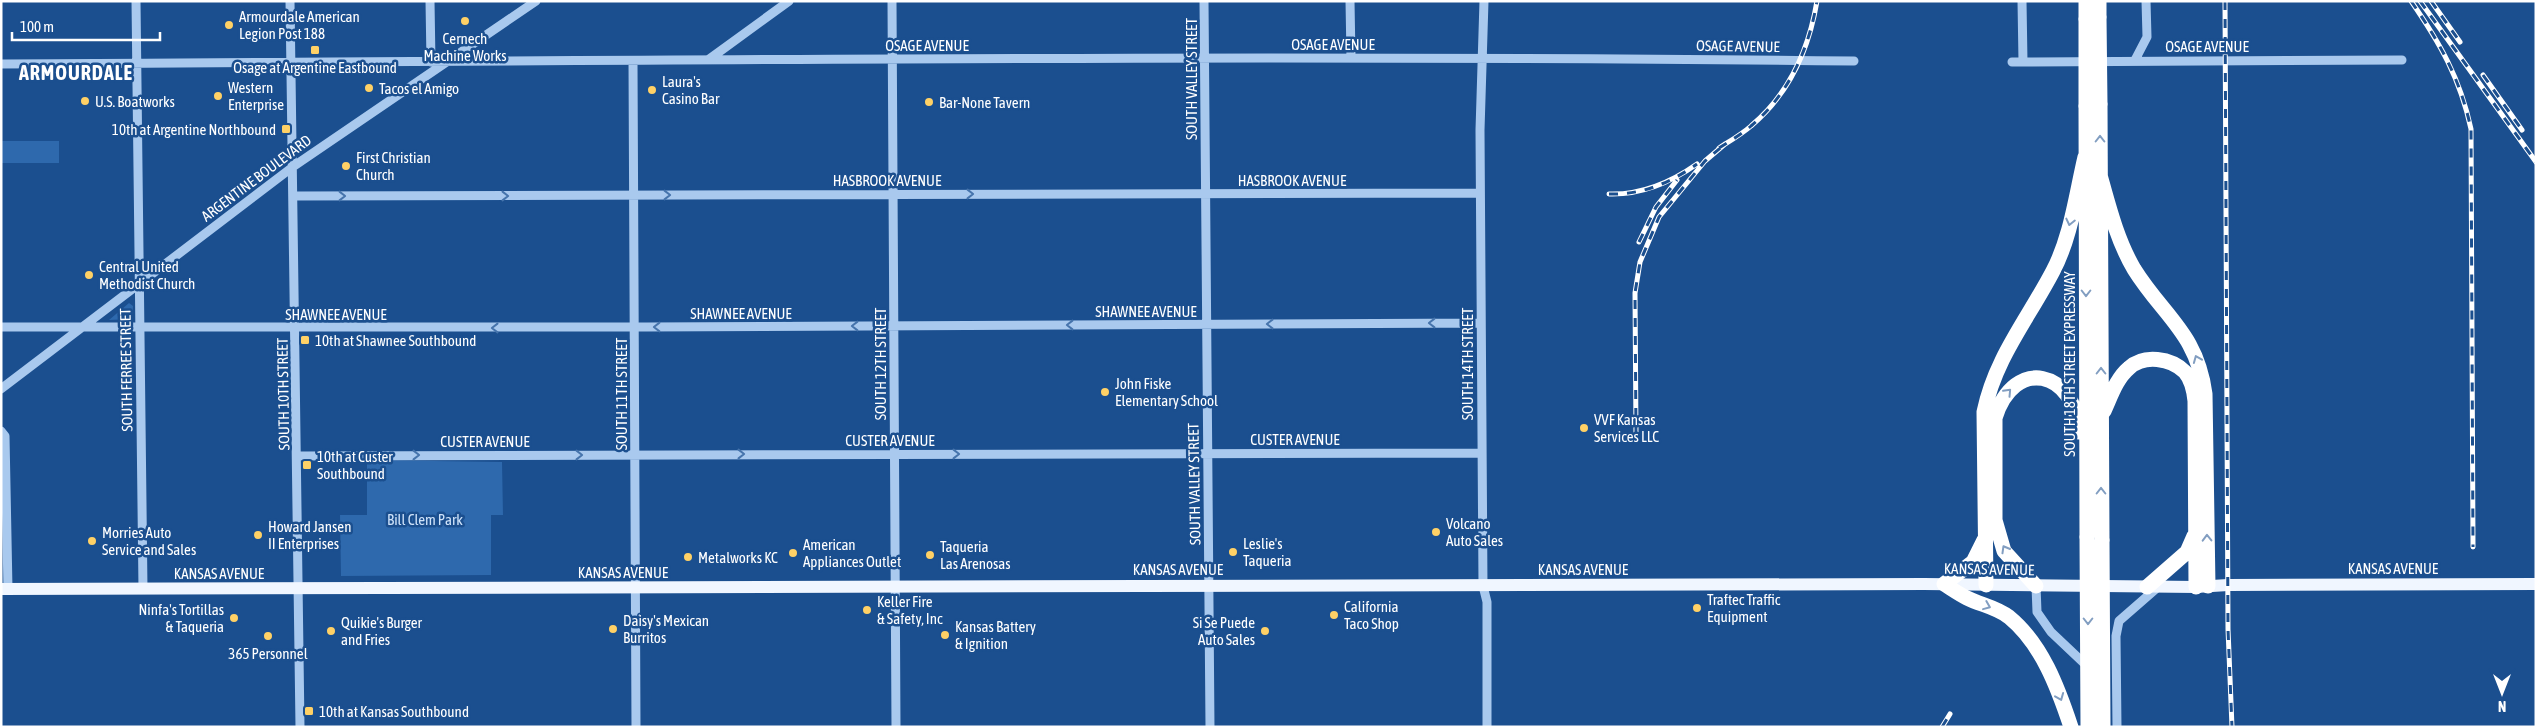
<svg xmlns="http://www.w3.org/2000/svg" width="2537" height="728" viewBox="0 0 2537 728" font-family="'Asap Condensed',sans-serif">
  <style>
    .green { fill: #2e69ad }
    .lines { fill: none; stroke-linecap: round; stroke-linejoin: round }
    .minor { stroke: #a9c9ee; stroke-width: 9 }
    .major { stroke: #f0f6ff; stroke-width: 12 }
    .highway { stroke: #fff; stroke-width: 15 }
    .rail-casing { stroke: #fff; stroke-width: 5 }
    .rail { stroke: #1b4f8f; stroke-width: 3; stroke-dasharray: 9; stroke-linecap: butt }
    .highway-bridge { stroke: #fff; stroke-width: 15 }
    .oneway { stroke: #829ec1 }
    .oneway2 { stroke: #4674ac }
    .poi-dot { fill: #ffd166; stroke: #1b4f8f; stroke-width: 2 }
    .labels { text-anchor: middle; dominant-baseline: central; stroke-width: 5; stroke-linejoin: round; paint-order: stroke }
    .poi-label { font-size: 15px; fill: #fff; stroke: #1b4f8f; text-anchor: start }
    .street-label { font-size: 15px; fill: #fff; stroke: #1b4f8f }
    .park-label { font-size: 15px; fill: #cfe3fa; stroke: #1b4f8f }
    .district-label { font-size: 20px; font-weight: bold; letter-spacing: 1px; fill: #fff; stroke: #1b4f8f }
  </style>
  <rect width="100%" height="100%" fill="#1b4f8f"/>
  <path class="green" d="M1,141H59V163H1Z
    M129,303L133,306L132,319L109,320Z
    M367,460L502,462L503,515H491V575L341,576L340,515H367Z"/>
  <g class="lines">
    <path class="minor" d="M136,1L143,589
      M290,1L300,727
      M430,1L431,62
      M892,1L896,727
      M1204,1L1210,727
      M1350,1L1351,58
      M1484,1L1480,130L1483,586L1487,602V727
      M2022,1L2023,62
      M708,60L789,1
      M2135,60L2147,37L2146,1
      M633,61L636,727
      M2012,62L2402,60
      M1,64C619,61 1236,54 1854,61
      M294,196L1480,193
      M1,327H646L1481,323
      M1,389L294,166L536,1
      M1,431L5,436L8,589
      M298,456L1482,453
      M2036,586L2037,612L2051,632L2088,667
      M2117,727L2116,636L2119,621L2158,587"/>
    <path class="major" d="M1,589L1924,584L2196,587L2228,585L2536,584"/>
    <path class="highway" d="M2086,1V19
      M2099,1V17
      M2100,104L2102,540
      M2086,106L2087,537
      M2100,175C2109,207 2117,240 2134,269C2164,317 2197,333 2205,394L2208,586
      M2104,411C2111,396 2116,379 2129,368C2144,354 2171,358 2185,372C2192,380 2194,391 2195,401L2196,587
      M1984,540L1973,562L1944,584C1952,589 1959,594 1967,598C1981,605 1996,607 2009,617C2042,644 2058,688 2071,727
      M1986,585L1984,412C1995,358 2028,319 2053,271C2071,237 2076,195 2085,157
      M2036,586L2004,551L1995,520V418C2014,356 2075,370 2079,432
      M2147,587L2187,552L2194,536"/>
    <g class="rail-casing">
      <path id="rail" d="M2225,1L2228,629L2232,727
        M2411,1C2440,43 2460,78 2471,129L2473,547
        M2420,1L2536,162
        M2431,1L2460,42
        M2483,75L2522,130
        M1719,148C1730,141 1742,134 1751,126C1789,94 1809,49 1817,1
        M1609,194C1642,195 1670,183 1697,164
        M1639,242L1656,207L1677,180
        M1636,435L1635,293L1640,262L1659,217L1705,161L1725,144
        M1942,727L1950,714"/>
    </g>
    <use href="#rail" class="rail"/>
    <path class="highway-bridge" d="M2099,17L2100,104
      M2086,19V106
      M2087,537L2088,727
      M2102,540L2103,727"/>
  </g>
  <defs><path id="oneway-chevron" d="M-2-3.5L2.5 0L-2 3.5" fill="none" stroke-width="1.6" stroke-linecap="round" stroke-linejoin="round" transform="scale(1.25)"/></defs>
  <g class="oneway">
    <use href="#oneway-chevron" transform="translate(2100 139) rotate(-90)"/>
    <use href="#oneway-chevron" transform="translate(2070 222) rotate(103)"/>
    <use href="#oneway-chevron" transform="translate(2086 293) rotate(90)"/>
    <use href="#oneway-chevron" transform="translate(2197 359) rotate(-112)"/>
    <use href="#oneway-chevron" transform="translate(2101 371) rotate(-90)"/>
    <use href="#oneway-chevron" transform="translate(2008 392) rotate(-47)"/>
    <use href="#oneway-chevron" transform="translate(2101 491) rotate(-90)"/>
    <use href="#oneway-chevron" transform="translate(2207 538) rotate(-91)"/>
    <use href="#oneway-chevron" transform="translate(2005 549) rotate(-120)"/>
    <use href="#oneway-chevron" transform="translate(1987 606) rotate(22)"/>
    <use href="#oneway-chevron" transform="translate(2088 621) rotate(90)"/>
    <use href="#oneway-chevron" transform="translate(2060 697) rotate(68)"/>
  </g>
  <g class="oneway2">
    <use href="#oneway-chevron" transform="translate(970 194)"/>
    <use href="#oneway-chevron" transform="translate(667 195)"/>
    <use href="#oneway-chevron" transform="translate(342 196)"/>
    <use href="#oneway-chevron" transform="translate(505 196)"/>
    <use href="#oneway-chevron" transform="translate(1432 323) rotate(180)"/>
    <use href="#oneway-chevron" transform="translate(1270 324) rotate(180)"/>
    <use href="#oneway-chevron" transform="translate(1070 325) rotate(180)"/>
    <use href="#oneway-chevron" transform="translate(855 326) rotate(180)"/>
    <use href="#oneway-chevron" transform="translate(657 327) rotate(180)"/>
    <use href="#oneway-chevron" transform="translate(495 328) rotate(180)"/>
    <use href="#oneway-chevron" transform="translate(741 454)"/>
    <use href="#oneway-chevron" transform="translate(956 454)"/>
    <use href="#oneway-chevron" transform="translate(416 455)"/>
    <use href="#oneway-chevron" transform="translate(579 455)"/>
  </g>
  <g class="poi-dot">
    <circle cx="465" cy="21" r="5"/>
    <circle cx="229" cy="25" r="5"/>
    <rect x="310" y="45" width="10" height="10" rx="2.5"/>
    <circle cx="369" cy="88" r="5"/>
    <circle cx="652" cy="90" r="5"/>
    <circle cx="218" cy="96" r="5"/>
    <circle cx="85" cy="101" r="5"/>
    <circle cx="929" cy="102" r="5"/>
    <rect x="281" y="124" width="10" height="10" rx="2.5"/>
    <circle cx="346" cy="166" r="5"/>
    <circle cx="89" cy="275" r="5"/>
    <rect x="300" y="335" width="10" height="10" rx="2.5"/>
    <circle cx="1105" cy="392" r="5"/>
    <circle cx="1584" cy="428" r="5"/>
    <rect x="302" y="460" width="10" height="10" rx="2.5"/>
    <circle cx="1436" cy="532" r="5"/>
    <circle cx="258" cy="535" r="5"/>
    <circle cx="92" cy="541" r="5"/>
    <circle cx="1233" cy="552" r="5"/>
    <circle cx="793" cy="553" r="5"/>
    <circle cx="930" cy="555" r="5"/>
    <circle cx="688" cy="557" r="5"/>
    <circle cx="1697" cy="608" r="5"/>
    <circle cx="867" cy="610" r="5"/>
    <circle cx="1334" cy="615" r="5"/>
    <circle cx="234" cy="618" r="5"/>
    <circle cx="613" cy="629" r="5"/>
    <circle cx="331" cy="631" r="5"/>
    <circle cx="1265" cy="631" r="5"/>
    <circle cx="945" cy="635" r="5"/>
    <circle cx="268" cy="636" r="5"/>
    <rect x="304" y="706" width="10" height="10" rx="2.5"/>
  </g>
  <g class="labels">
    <g class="poi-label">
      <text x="239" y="16">Armourdale American<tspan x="239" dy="17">Legion Post 188</tspan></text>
      <text x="465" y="38" text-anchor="middle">Cernech<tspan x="465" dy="17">Machine Works</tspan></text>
      <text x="315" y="67" text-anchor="middle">Osage at Argentine Eastbound</text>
      <text x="662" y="81">Laura's<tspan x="662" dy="17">Casino Bar</tspan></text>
      <text x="228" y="87">Western<tspan x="228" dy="17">Enterprise</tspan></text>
      <text x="379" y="88">Tacos el Amigo</text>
      <text x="95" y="101">U.S. Boatworks</text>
      <text x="939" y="102">Bar-None Tavern</text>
      <text x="276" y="129" text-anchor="end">10th at Argentine Northbound</text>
      <text x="356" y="157">First Christian<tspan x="356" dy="17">Church</tspan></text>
      <text x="99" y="266">Central United<tspan x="99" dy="17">Methodist Church</tspan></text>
      <text x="315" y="340">10th at Shawnee Southbound</text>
      <text x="1115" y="383">John Fiske<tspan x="1115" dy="17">Elementary School</tspan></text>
      <text x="1594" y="419">VVF Kansas<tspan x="1594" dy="17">Services LLC</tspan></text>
      <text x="317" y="456">10th at Custer<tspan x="317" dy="17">Southbound</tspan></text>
      <text x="1446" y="523">Volcano<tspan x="1446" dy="17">Auto Sales</tspan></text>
      <text x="268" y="526">Howard Jansen<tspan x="268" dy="17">II Enterprises</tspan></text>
      <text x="102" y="532">Morries Auto<tspan x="102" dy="17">Service and Sales</tspan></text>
      <text x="1243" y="543">Leslie's<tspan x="1243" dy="17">Taqueria</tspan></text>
      <text x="803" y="544">American<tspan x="803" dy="17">Appliances Outlet</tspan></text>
      <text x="940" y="546">Taqueria<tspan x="940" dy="17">Las Arenosas</tspan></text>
      <text x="698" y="557">Metalworks KC</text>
      <text x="1707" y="599">Traftec Traffic<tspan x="1707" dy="17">Equipment</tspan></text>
      <text x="877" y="601">Keller Fire<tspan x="877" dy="17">&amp; Safety, Inc</tspan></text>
      <text x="1344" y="606">California<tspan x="1344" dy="17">Taco Shop</tspan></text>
      <text x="224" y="609" text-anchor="end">Ninfa's Tortillas<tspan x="224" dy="17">&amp; Taqueria</tspan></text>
      <text x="623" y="620">Daisy's Mexican<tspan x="623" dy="17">Burritos</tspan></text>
      <text x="341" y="622">Quikie's Burger<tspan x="341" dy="17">and Fries</tspan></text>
      <text x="1255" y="622" text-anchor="end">Si Se Puede<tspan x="1255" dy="17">Auto Sales</tspan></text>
      <text x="955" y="626">Kansas Battery<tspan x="955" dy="17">&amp; Ignition</tspan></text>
      <text x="268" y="653" text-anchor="middle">365 Personnel</text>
      <text x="319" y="711">10th at Kansas Southbound</text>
    </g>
    <g class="street-label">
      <text x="1333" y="44">OSAGE AVENUE</text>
      <text x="927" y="45">OSAGE AVENUE</text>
      <text transform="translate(1738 46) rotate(1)">OSAGE AVENUE</text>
      <text x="2207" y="46">OSAGE AVENUE</text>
      <text transform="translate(1191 79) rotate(-90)">SOUTH VALLEY STREET</text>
      <text transform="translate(256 178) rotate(-37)">ARGENTINE BOULEVARD</text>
      <text x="887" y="180">HASBROOK AVENUE</text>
      <text x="1292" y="180">HASBROOK AVENUE</text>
      <text x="1146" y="311">SHAWNEE AVENUE</text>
      <text x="741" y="313">SHAWNEE AVENUE</text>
      <text x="336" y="314">SHAWNEE AVENUE</text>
      <text transform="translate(880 364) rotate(-90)">SOUTH 12TH STREET</text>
      <text transform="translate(1467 364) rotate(-90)">SOUTH 14TH STREET</text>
      <text transform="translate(2069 364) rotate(-90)">SOUTH 18TH STREET EXPRESSWAY</text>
      <text transform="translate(126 370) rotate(-91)">SOUTH FERREE STREET</text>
      <text transform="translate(283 394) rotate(-91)">SOUTH 10TH STREET</text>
      <text transform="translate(621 394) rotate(-90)">SOUTH 11TH STREET</text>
      <text x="1295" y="439">CUSTER AVENUE</text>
      <text x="890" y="440">CUSTER AVENUE</text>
      <text x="485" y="441">CUSTER AVENUE</text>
      <text transform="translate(1194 484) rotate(-91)">SOUTH VALLEY STREET</text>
      <text x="2393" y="568">KANSAS AVENUE</text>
      <text x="1178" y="569">KANSAS AVENUE</text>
      <text x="1583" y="569">KANSAS AVENUE</text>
      <text transform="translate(1989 569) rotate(1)">KANSAS AVENUE</text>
      <text x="623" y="572">KANSAS AVENUE</text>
      <text x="219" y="573">KANSAS AVENUE</text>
    </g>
    <g class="park-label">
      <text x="425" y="519">Bill Clem Park</text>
    </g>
    <g class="district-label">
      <text x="76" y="72">ARMOURDALE</text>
    </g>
  </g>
  <rect width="2537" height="728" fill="none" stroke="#ffffff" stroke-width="5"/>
  <g transform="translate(2502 693) rotate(180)" stroke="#1b4f8f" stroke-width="4" paint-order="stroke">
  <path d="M0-4L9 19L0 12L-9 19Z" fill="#ffffff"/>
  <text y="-8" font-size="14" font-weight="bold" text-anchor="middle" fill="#ffffff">N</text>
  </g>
  <path d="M12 32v8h148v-8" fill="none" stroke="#ffffff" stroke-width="2.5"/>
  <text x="20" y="32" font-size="15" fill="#ffffff" stroke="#1b4f8f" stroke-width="4" paint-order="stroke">100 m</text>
</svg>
